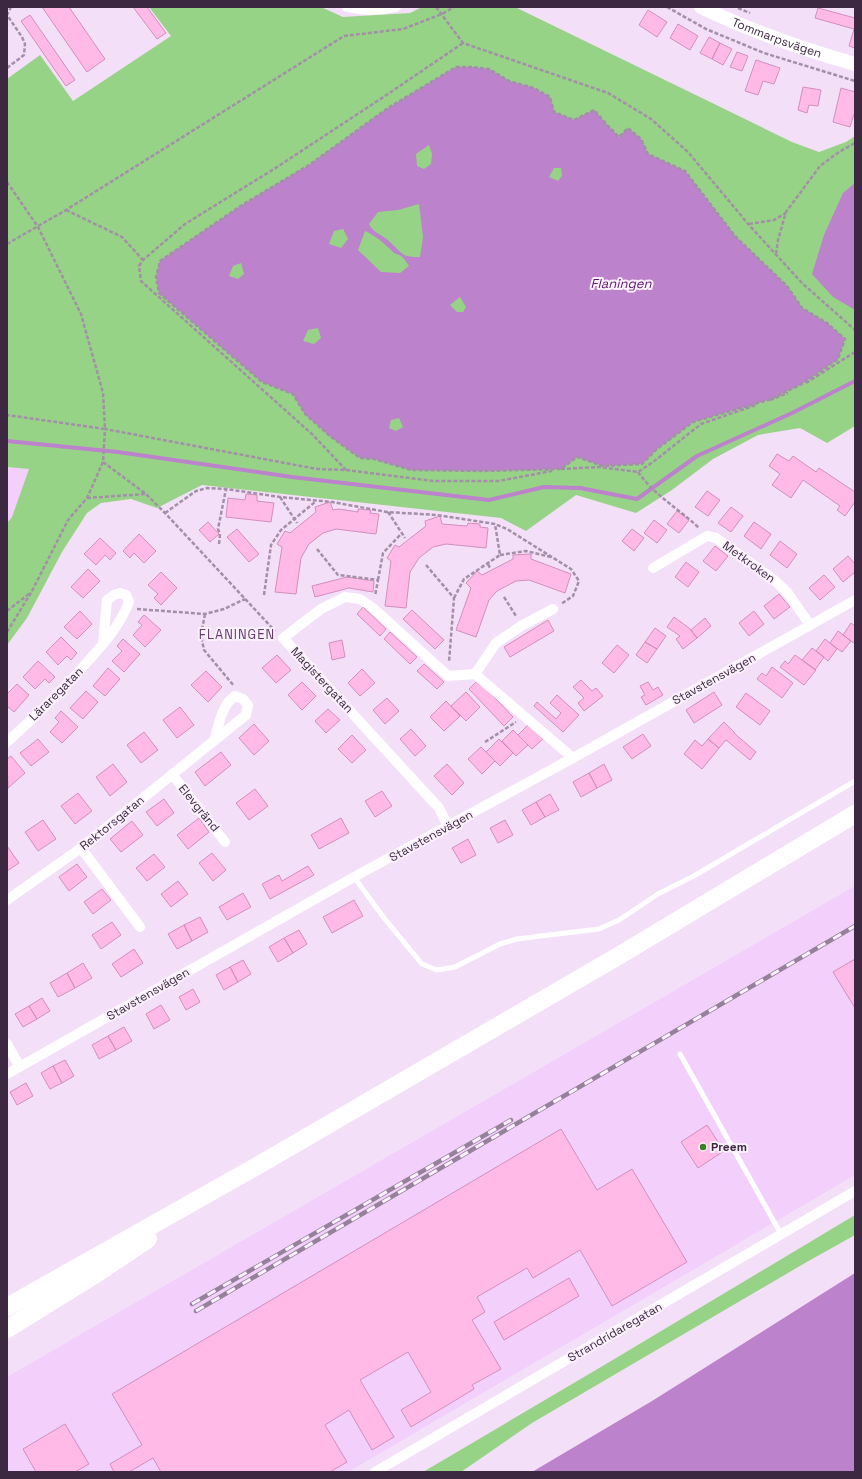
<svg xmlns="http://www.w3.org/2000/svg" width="862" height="1479" viewBox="0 0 862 1479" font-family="'Space Grotesk',sans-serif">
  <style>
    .built { fill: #f2d0fb }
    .green { fill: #97d387 }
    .water { fill: #bc82cb; fill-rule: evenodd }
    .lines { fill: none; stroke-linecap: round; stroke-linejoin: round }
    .stream { stroke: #bc82cb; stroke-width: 4 }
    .building { fill: #ffbae8; stroke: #d28ebc }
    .path { stroke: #a38fa8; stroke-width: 2.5; stroke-dasharray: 4 2; stroke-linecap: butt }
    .lane { stroke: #fff; stroke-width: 5 }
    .street { stroke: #fff; stroke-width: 10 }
    .secondary { stroke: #fff; stroke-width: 14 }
    .highway { stroke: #fff; stroke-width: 18 }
    .rail-casing { stroke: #96819b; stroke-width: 4.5 }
    .rail { stroke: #fbf1fd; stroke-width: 3; stroke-dasharray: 9; stroke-linecap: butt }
    .poi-dot { fill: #3a8024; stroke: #fbf1fd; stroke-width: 1.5 }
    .labels { text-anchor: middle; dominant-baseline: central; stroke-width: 4; stroke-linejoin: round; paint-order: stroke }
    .street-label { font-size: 12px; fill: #3c2841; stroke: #fbf1fd }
    .poi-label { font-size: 12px; font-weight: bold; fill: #3c2841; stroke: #fbf1fd; text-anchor: start }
    .water-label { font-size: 13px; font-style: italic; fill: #5e146e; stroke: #fbf1fd }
    .neighbourhood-label { font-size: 13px; letter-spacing: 1px; fill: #653970; stroke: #fbf1fd }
  </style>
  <rect width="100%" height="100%" fill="#f4dff9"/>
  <path class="built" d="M7,467L30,469L12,517L7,523Z
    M855,886V1175L348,1472H7V1377Z"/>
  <path class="green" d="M149,7H321L343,17L410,13L422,7H515L792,142L819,152L846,142L855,136V426L827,443L800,428L758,435L713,459L672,490L636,513L576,495L526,531L501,518L202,485L157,508L131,499L101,503L87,513L62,552L27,618L7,645V523L12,517L29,469L7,467V79L40,55L73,101L171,36Z
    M855,1215V1235L805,1263L532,1423L461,1472H423L606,1364Z"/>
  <path class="water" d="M456,67H472L489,69L509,81L534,88L550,97L554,112L574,120L594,110L608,126L619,137L628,128L641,139L648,154L685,171L735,236L787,286L802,308L827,323L845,339L838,359L800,385L768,400L693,422L657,449L642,464L603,466L577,457L561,469L483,471L411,470L374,459L360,458L331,437L305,414L293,394L262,382L159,293L156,277L160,261L242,205L309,165L388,108ZM429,145L432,154L431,164L424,169L417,166L416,154ZM554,168H561L562,176L558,181L549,177ZM419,204L423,237L420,257C416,257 411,257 407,256C399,253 396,247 390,242C383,235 373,233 369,224L378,212L398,210ZM343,229L348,239L341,248L329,244L334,231ZM365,231C376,236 384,243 393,252C395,254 398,254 401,256C404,258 407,263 409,266L400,273L381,272L358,250ZM241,263L244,274L238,279L229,276L233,266ZM460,297L466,307L463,312H457L450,305ZM318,328L321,338L314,344L303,341L308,330ZM399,418L403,427L396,431L389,428L391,420Z
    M855,183V310L833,297L812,274L824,235L843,193Z
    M855,1273V1472H532L652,1401Z"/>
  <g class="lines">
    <path class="stream" d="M7,441L118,452L292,477L489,500L544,487L580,488L637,499L697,456L792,413L855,381"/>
  </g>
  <path class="building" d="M42,7H69L105,59L87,72Z
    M133,7H147L166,33L157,39Z
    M818,8L855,18V48L849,46L854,29L815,18Z
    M648,10L667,22L657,37L639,25Z
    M30,15L75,80L66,86L21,21Z
    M678,24L698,36L690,50L670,38Z
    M709,37L720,43L712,59L700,53Z
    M720,43L732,49L723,65L712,59Z
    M737,52L748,56L742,71L730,67Z
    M756,60L780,68L774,84L763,81L758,95L745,91Z
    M803,87L821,90L818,106L809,105L807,113L798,110Z
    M841,88L855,92V114H854L850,127L833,122Z
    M777,454L789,461L793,456L816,472L819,468L855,492V502L845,516L837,510L840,506L803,480L791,498L772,485L780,474L769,466Z
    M707,491L720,500L708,516L695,507Z
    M246,494L257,495V501L274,503L271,522L226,517L228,498L245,500Z
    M330,502L333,510L339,509L358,512V509L371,510L370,513L379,514L376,534L336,529L323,533L309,544L301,558L296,594L275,592L282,547L277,544L285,531L290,533L316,512L315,507Z
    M731,507L743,516L731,532L718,523Z
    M677,511L689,520L679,533L667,524Z
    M440,516L442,524L467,526L468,523L480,524V527L488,528L486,548L446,544L433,547L419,558L410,572L406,608L385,606L391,561L387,558L395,545L399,547L426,526L425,521Z
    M654,520L667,530L657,543L644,533Z
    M208,522L219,534L210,542L199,530Z
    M754,522L771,534L761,549L744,536Z
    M237,529L259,554L249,562L227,537Z
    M632,529L644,538L634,551L622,541Z
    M139,534L156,551L144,563L134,553L130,558L123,551Z
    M100,538L116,553L110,560L105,555L96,565L84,554Z
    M780,541L797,554L787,568L770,555Z
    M715,546L728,556L716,571L703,561Z
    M531,554V559L571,574L565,593L529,580L516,581L497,591L489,600L476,637L456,630L471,588L466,583L477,571L482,575L513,559V555Z
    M848,556L855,564V572L843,582L833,569Z
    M686,562L699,572L688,587L675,577Z
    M88,569L100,581L83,598L71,587Z
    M161,572L177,588L161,605L154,598L158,594L148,585Z
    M824,575L835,587L820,600L809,588Z
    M347,577L374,581L373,592L349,588L315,597L312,586Z
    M779,594L790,607L774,619L764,606Z
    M363,607L386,629L380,636L357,614Z
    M412,610L444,640L435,649L403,619Z
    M80,611L92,624L77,639L64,627Z
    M754,611L764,624L749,636L739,623Z
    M144,615L161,630L145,647L133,635L142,625L138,622Z
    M674,617L689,628L697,638L683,649L676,639L680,636L667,627Z
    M705,618L711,626L697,638L691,630Z
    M548,620L554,631L510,657L504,647Z
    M851,623L855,626V644L843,635Z
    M655,628L666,636L657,649L645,642Z
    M838,631L851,641L842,652L830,643Z
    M390,632L417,657L410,664L384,639Z
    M61,637L77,653L71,660L67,656L58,665L46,652Z
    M123,639L140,654L124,672L112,661L122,651L117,646Z
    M825,639L837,649L828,661L816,651Z
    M342,640L345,657L332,660L329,643Z
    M645,642L657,649L647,663L636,655Z
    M617,645L629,655L614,673L602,663Z
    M812,648L824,657L815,670L802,660Z
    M277,655L291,670L276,683L262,668Z
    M795,655L816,670L804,685L780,667L785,661L788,664Z
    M38,661L55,677L49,683L45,679L35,689L23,677Z
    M424,664L444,682L437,689L417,671Z
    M772,667L793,683L782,698L757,679L762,673L766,676Z
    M108,668L120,679L105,696L93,686Z
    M362,669L375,683L360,696L348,683Z
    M206,671L222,687L208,702L191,685Z
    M478,680L513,717L504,726L469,689Z
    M581,680L592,691L596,688L603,696L584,711L578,703L584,698L573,687Z
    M302,682L316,696L302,710L288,695Z
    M648,682L653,690L658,687L663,695L646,705L641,697L645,695L640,686Z
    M17,684L29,695L14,712L7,706V694Z
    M86,691L98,702L83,719L70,708Z
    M466,692L480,707L466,721L451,706Z
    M714,692L722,705L694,723L686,710Z
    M746,693L770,711L760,725L736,707Z
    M557,695L579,715L563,732L534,706L537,702L556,719L561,713L550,703Z
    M387,698L399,711L385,724L373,710Z
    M446,701L460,716L444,731L430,717Z
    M180,707L194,725L177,738L163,720Z
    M328,709L340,720L326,733L315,721Z
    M61,711L78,727L62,743L50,732L59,722L55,718Z
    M724,722L734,732V733L756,752L750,760L726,740L719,748L708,739Z
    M254,724L269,741L254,755L239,738Z
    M529,724L544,738L532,749L518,735Z
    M411,729L426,746L415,756L400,739Z
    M513,730L528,745L516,756L502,741Z
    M144,732L158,750L141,763L127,745Z
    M643,734L651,746L632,759L623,747Z
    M352,735L366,750L352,763L338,749Z
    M38,739L49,752L31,766L20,753Z
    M499,739L513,753L500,766L486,752Z
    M708,739L719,748L702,769L684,754L695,740L702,746Z
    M481,747L495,761L482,774L468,759Z
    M221,752L231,765L205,786L195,772Z
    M11,756L25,773L8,788L7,759Z
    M113,764L127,782L110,796L96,777Z
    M447,764L464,783L452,795L434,776Z
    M604,764L612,780L597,788L589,773Z
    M589,773L597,788L581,797L573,782Z
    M255,789L268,806L249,820L236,803Z
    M382,791L392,806L375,817L365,801Z
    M78,793L92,811L75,824L61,806Z
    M550,794L559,810L545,817L536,802Z
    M164,799L174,813L157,826L146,812Z
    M536,802L545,817L531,825L522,810Z
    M199,818L209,832L188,849L177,835Z
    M341,818L349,833L319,849L311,835Z
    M43,820L56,839L38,851L25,832Z
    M505,820L513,835L498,843L490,828Z
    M132,821L143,835L121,852L110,839Z
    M468,839L476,855L461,863L452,848Z
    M7,846L19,863L7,871Z
    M212,853L226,870L213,881L199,863Z
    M154,854L165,867L147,881L136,868Z
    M77,864L87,877L69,891L59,877Z
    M308,866L314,875L270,899L262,884L279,875L282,881Z
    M178,881L188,894L171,907L161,894Z
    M102,889L111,900L93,914L84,902Z
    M243,893L251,907L227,920L219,907Z
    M354,900L363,916L332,933L323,917Z
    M200,917L208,932L192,941L184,925Z
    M112,922L121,935L101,949L92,935Z
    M184,925L192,941L177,949L168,934Z
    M299,930L307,944L293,953L284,938Z
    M284,938L293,953L278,962L269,947Z
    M134,949L143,963L121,977L112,964Z
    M855,959V1008L833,972Z
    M243,960L251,974L238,982L230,967Z
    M83,963L92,978L75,988L67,973Z
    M230,967L238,982L224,990L216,975Z
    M67,973L75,988L58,997L50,983Z
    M193,989L200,1002L186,1010L179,997Z
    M42,998L50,1011L37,1019L29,1006Z
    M161,1005L170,1020L154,1029L146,1014Z
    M29,1006L37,1019L23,1027L15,1014Z
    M124,1027L132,1041L116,1050L108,1036Z
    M108,1036L116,1050L99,1059L92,1045Z
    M65,1060L74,1076L62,1083L53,1066Z
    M53,1066L62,1083L50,1089L41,1073Z
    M26,1083L33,1096L17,1105L10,1092Z
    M707,1125L724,1151L698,1168L681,1142Z
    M561,1129L597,1190L632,1169L687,1262L612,1306L580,1250L533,1278L527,1268L477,1297L485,1312L472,1320L501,1369L472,1385L474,1389L411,1427L401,1410L431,1392L408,1352L360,1380L394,1437L372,1450L349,1410L325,1425L347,1462L330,1472H161L153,1458L129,1472H114L110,1464L142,1445L112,1394Z
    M569,1278L579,1296L504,1340L494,1322Z
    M65,1424L89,1464L75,1472H36L23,1449Z"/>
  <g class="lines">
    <path class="path" d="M436,7L463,43L608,93L651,119L688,152L749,225L802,283L855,330
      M667,7L706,29L764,53L855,81
      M738,8L750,13
      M456,67H472L489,69L509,81L534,88L550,97L554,112L574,120L594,110L608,126L619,137L628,128L641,139L648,154L685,171L735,236L787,286L802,308L827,323L845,339L838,359L800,385L768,400L693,422L657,449L642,464L603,466L577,457L561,469L483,471L411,470L374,459L360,458L331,437L305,414L293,394L262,382L159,293L156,277L160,261L242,205L309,165L388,108Z
      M7,68L24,55L25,44L22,37L7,15L11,7
      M7,182L38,227L81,314L103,393L105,429L7,415
      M66,210L122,237L143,260
      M749,224L774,220L786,213
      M7,244L66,210L344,36L403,29L442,14L454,7
      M776,254L778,240L786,212L820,166L839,152L855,143
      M806,383L855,352
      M770,400L788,393
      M103,462L146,494L165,513L275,631
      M561,469L598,467L638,472L653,462L701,424L756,405
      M346,470L313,435L141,281L139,266L143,260L185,224L274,169L385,96L463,43
      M638,472C656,497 677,507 699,528
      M280,497L297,523
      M87,498L146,494
      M388,512L405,538
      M165,513L196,491L207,488L226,489L280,497L332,502L387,512L437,515L495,524L507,529L571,569L579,581L573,596L561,604
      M219,544L220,534L218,529L226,489
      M317,549L338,575L378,580L375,596
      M500,555L526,551L551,557
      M488,564L490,568
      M426,565L454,598L449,662
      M378,580L383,553L402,533
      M264,595L271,545L281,530L315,502
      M504,597L516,616
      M454,598L464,579L500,555L495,524
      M137,609L205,614L224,609L245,599
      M7,611L30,593
      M205,614L201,635L204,650L234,686
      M7,632L32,591L68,520L87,498L103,462L105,429L317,469L346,470L434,481H498L552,471
      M485,742L516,722"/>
    <path class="lane" d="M354,877L384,918L422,964L437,970L455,967L500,944L517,939L599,929L619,920L658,894L694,876L855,781
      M680,1054L781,1234"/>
    <path class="street" d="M347,7C364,11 380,11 396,7
      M653,568L707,536L716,538L773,579L787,592L810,625
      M475,674L573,758
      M7,742C36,716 64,689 90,659C106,641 120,625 129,602L126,595L120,593L114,595L107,600L103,644
      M172,774L225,842
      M448,826L439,808L283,638L321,609L345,597L360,599L373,608L448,676L475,674L496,643L521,626L553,609
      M81,848L140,927
      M7,900L81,848L246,715L248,705L243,699L235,696C221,705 219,726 214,741
      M7,1044L20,1067
      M7,1074L354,877L573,758L855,600
      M375,1472L855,1191"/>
    <path class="secondary" id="s1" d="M701,7C751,31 802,49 855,64"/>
    <path class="highway" d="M7,1307L264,1162L620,955L855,814
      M7,1329L99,1272L148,1239"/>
    <g class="rail-casing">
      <path id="rail" d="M192,1304L511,1120
        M196,1311L855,926"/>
    </g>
    <use href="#rail" class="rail"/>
  </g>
  <circle class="poi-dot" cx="703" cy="1147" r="4"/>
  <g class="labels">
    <g class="street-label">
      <text stroke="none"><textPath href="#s1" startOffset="82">Tommarpsvägen</textPath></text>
      <text transform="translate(749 562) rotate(36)">Metkroken</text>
      <text transform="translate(714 679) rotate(-29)">Stavstensvägen</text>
      <text transform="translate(322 680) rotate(47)">Magistergatan</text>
      <text transform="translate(56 694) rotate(-45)">Läraregatan</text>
      <text transform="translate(199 808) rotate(51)">Elevgränd</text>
      <text transform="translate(112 823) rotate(-39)">Rektorsgatan</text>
      <text transform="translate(431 836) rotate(-29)">Stavstensvägen</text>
      <text transform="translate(148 994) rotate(-30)">Stavstensvägen</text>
      <text transform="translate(615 1332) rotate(-30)">Strandridaregatan</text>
    </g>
    <g class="poi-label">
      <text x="711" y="1147">Preem</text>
    </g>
    <g class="water-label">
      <text x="621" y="283">Flaningen</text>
    </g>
    <g class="neighbourhood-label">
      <text x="237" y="634">FLANINGEN</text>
    </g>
  </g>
  <rect width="862" height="1479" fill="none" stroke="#3c2841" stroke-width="16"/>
</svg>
